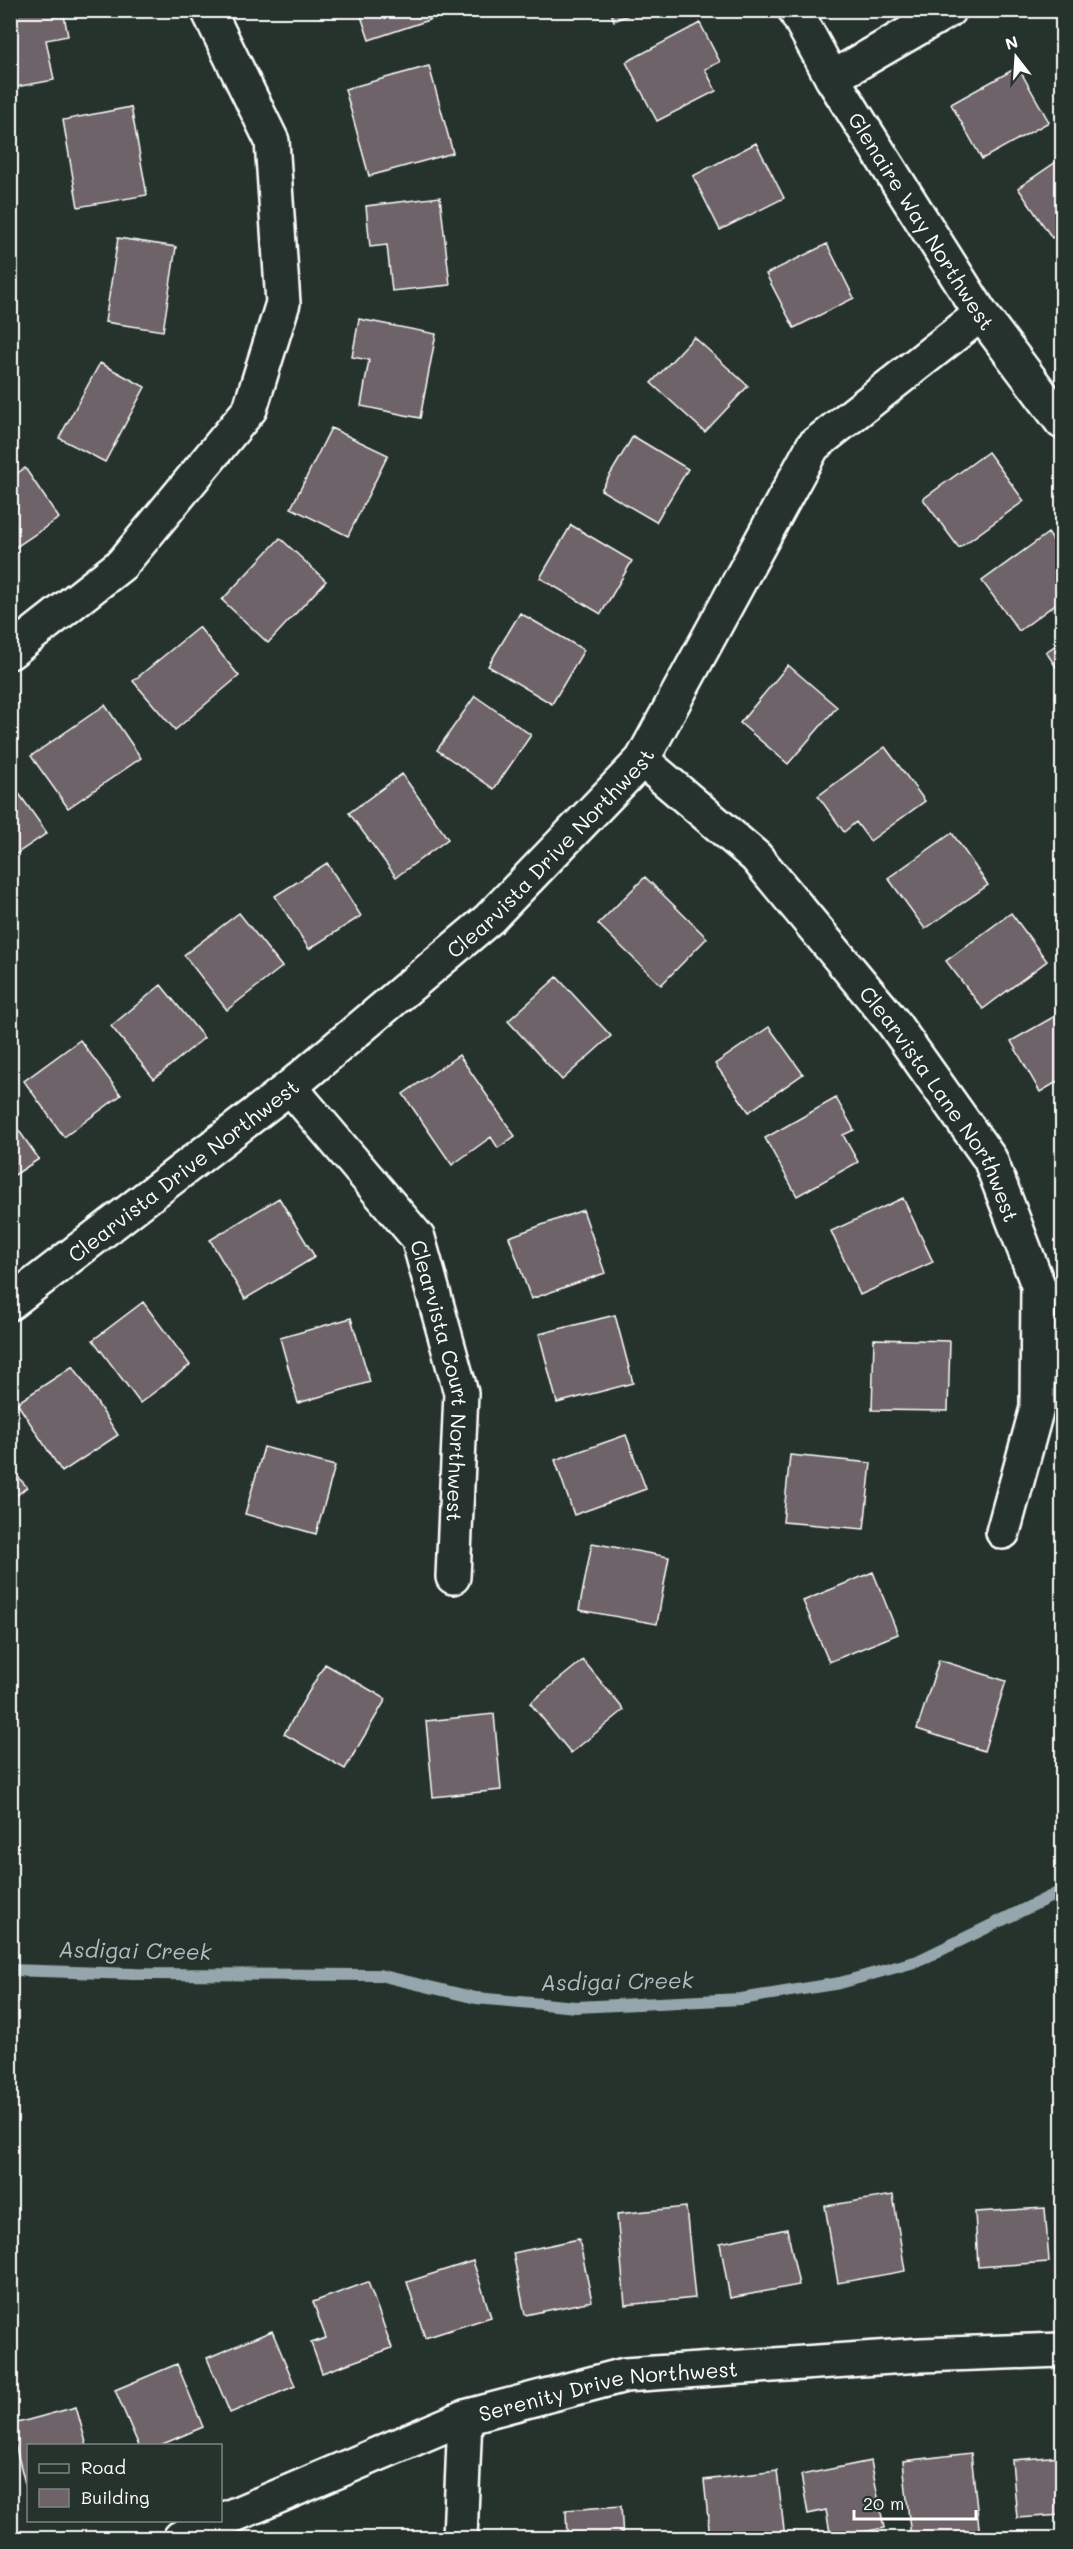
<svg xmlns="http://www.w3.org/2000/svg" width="1073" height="2549" viewBox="0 0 1073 2549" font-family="Mali,sans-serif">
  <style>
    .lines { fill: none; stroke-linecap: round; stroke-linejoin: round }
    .stream { stroke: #95a6ac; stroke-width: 12 }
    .building { fill: #6e6368; stroke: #fff; stroke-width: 1.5 }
    .street-casing { stroke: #fff; stroke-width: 38 }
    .street { stroke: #26332d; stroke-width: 33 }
    .labels { text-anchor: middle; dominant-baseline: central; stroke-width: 6; stroke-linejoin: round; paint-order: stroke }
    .street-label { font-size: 21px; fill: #fff; stroke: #26332d }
    .water-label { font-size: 22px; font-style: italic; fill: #b0bcc1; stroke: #26332d }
  </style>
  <rect width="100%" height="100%" fill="#26332d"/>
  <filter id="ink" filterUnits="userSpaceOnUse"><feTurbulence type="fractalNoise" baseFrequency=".0167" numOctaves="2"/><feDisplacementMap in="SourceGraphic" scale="12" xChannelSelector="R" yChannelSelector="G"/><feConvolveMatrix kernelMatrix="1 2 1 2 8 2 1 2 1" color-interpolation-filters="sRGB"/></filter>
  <g filter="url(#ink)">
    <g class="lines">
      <path class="stream" d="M10,1970L135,1974L379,1975L476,1998L576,2007L741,1999L840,1983L918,1961L1062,1891"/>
    </g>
    <path class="building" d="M10,10H63L68,36L46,40L54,80L10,88Z
      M359,10H442L444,15L369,40Z
      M610,10H640L614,21Z
      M700,23L720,62L705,69L716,91L657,121L626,62Z
      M429,66L453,153L369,176L345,89Z
      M1018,67L1049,122L982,159L951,104Z
      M131,107L147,195L78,207L63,120Z
      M756,143L784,198L720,230L693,176Z
      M1062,158V231L1052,238L1018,188Z
      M440,197L450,285L392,291L387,245L370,247L366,206Z
      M118,238L176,247L163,331L105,322Z
      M827,244L854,298L794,328L766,274Z
      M359,319L436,334L420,418L361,406L369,360L352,357Z
      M694,337L748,386L705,432L651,383Z
      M100,363L145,387L105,462L59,438Z
      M331,428L388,455L348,536L291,508Z
      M633,436L688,469L656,522L601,490Z
      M988,452L1024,501L959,548L923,499Z
      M25,468L59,518L10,551V478Z
      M571,525L632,561L601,614L540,578Z
      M1048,533L1062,553V599L1019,631L982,581Z
      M280,538L326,581L268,643L222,600Z
      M520,613L584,650L552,704L488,666Z
      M199,627L239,676L175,730L133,681Z
      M1062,641V676L1046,652Z
      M788,665L837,707L788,764L740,723Z
      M475,696L531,735L494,789L437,750Z
      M105,705L141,758L68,808L31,756Z
      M885,747L925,801L870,841L856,822L844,832L818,796Z
      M402,774L448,839L396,877L349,813Z
      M10,781L47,833L10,858Z
      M952,833L988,885L925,929L888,878Z
      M327,863L361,916L309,949L275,896Z
      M645,877L707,938L661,985L598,924Z
      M239,913L282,967L227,1010L184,955Z
      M1011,913L1047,961L983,1009L946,961Z
      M557,977L611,1036L562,1080L508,1021Z
      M161,985L204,1038L154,1079L111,1026Z
      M1062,1012V1079L1040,1092L1011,1041Z
      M769,1027L803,1074L749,1112L715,1064Z
      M80,1040L121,1095L64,1137L24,1081Z
      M459,1055L515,1136L498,1148L491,1137L452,1165L403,1094Z
      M836,1098L854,1130L843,1135L858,1162L797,1196L765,1138Z
      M10,1118L39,1159L10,1178Z
      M279,1198L315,1257L245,1299L210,1240Z
      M903,1198L933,1262L860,1295L831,1231Z
      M583,1210L605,1273L531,1299L509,1237Z
      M143,1302L190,1365L140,1403L93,1340Z
      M615,1315L633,1383L557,1403L539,1334Z
      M351,1318L370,1382L298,1403L280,1338Z
      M874,1339L950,1341L948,1411L872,1410Z
      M73,1366L118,1435L62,1472L17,1403Z
      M626,1435L646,1489L574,1515L555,1460Z
      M264,1447L335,1466L316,1534L245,1514Z
      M790,1455L871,1463L864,1529L783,1522Z
      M10,1468L27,1487L10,1501Z
      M592,1543L669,1557L657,1624L579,1610Z
      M873,1572L898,1634L829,1662L803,1601Z
      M583,1660L624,1710L571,1753L530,1703Z
      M939,1660L1006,1681L984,1751L917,1729Z
      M325,1664L386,1699L345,1769L284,1734Z
      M494,1714L501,1790L433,1797L426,1721Z
      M893,2195L905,2271L838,2283L825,2206Z
      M686,2207L695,2298L625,2305L617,2214Z
      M1045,2208L1049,2262L978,2267L975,2212Z
      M787,2229L799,2285L730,2298L720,2243Z
      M579,2239L592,2301L525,2315L513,2253Z
      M473,2261L491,2317L425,2338L407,2282Z
      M368,2282L392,2348L322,2373L311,2343L326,2338L313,2302Z
      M272,2331L295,2386L230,2413L207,2358Z
      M177,2364L203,2427L158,2446H139L115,2390Z
      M76,2407L87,2446H28V2495L10,2425Z
      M971,2453L980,2537L911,2538L903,2461Z
      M1062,2456V2515L1017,2518L1012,2460Z
      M871,2461L884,2528L831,2538L826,2510L808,2514L801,2475Z
      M777,2471L785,2538H710L704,2480Z
      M621,2506L623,2538H567L566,2510Z"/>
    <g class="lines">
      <g class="street-casing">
        <g id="street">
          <path id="s1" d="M795,10L832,78L981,314L1062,422"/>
          <path d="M832,78L949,10"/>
          <path d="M10,652L122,564L250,409L283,303L272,141L208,10"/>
          <path id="s2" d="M642,760L756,857L892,1021L990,1159L1038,1285L1037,1408L1003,1532"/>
          <path id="s3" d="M290,1087L418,1238L461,1393L453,1577"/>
          <path id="s4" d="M10,1303L290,1087L489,919L642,760L813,446L981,314"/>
          <path id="s5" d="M180,2538L465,2417L625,2375L921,2355L1062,2350"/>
          <path d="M460,2538L465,2417"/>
        </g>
      </g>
      <use href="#street" class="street"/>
    </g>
  </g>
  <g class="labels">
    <g class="street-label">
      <text stroke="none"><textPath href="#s1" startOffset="246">Glenaire Way Northwest</textPath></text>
      <text stroke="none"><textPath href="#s4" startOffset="704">Clearvista Drive Northwest</textPath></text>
      <text stroke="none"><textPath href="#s2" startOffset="459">Clearvista Lane Northwest</textPath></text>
      <text stroke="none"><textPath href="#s4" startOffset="218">Clearvista Drive Northwest</textPath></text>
      <text stroke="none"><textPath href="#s3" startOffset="344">Clearvista Court Northwest</textPath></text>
      <text stroke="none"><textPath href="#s5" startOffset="456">Serenity Drive Northwest</textPath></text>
    </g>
    <g class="water-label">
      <text transform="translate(135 1950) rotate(1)">Asdigai Creek</text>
      <text transform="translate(617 1981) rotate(-1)">Asdigai Creek</text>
    </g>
  </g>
  <rect width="1073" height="2549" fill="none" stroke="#26332d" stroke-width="36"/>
  <rect x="18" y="18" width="1037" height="2513" fill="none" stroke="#fff" stroke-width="2" filter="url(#ink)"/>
  <rect x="27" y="2444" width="195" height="78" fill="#26332d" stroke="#7d8581" stroke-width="1.5"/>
  <rect x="39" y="2464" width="30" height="9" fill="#26332d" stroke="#7d8581" stroke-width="1.5"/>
  <text x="81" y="2474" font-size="18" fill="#ffffff">Road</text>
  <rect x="39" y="2489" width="30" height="18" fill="#6e6368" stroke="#7d8581" stroke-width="1.5"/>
  <text x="81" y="2504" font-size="18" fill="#ffffff">Building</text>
  <g transform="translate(1016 57) rotate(343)" stroke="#26332d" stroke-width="4.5" paint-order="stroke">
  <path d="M0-4.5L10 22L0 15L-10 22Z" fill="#ffffff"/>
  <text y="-9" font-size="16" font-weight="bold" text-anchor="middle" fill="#ffffff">N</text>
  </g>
  <path d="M854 2510v9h122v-9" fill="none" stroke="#ffffff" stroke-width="3"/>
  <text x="863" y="2510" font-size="18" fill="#ffffff" stroke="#26332d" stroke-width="4.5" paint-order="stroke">20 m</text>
</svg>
